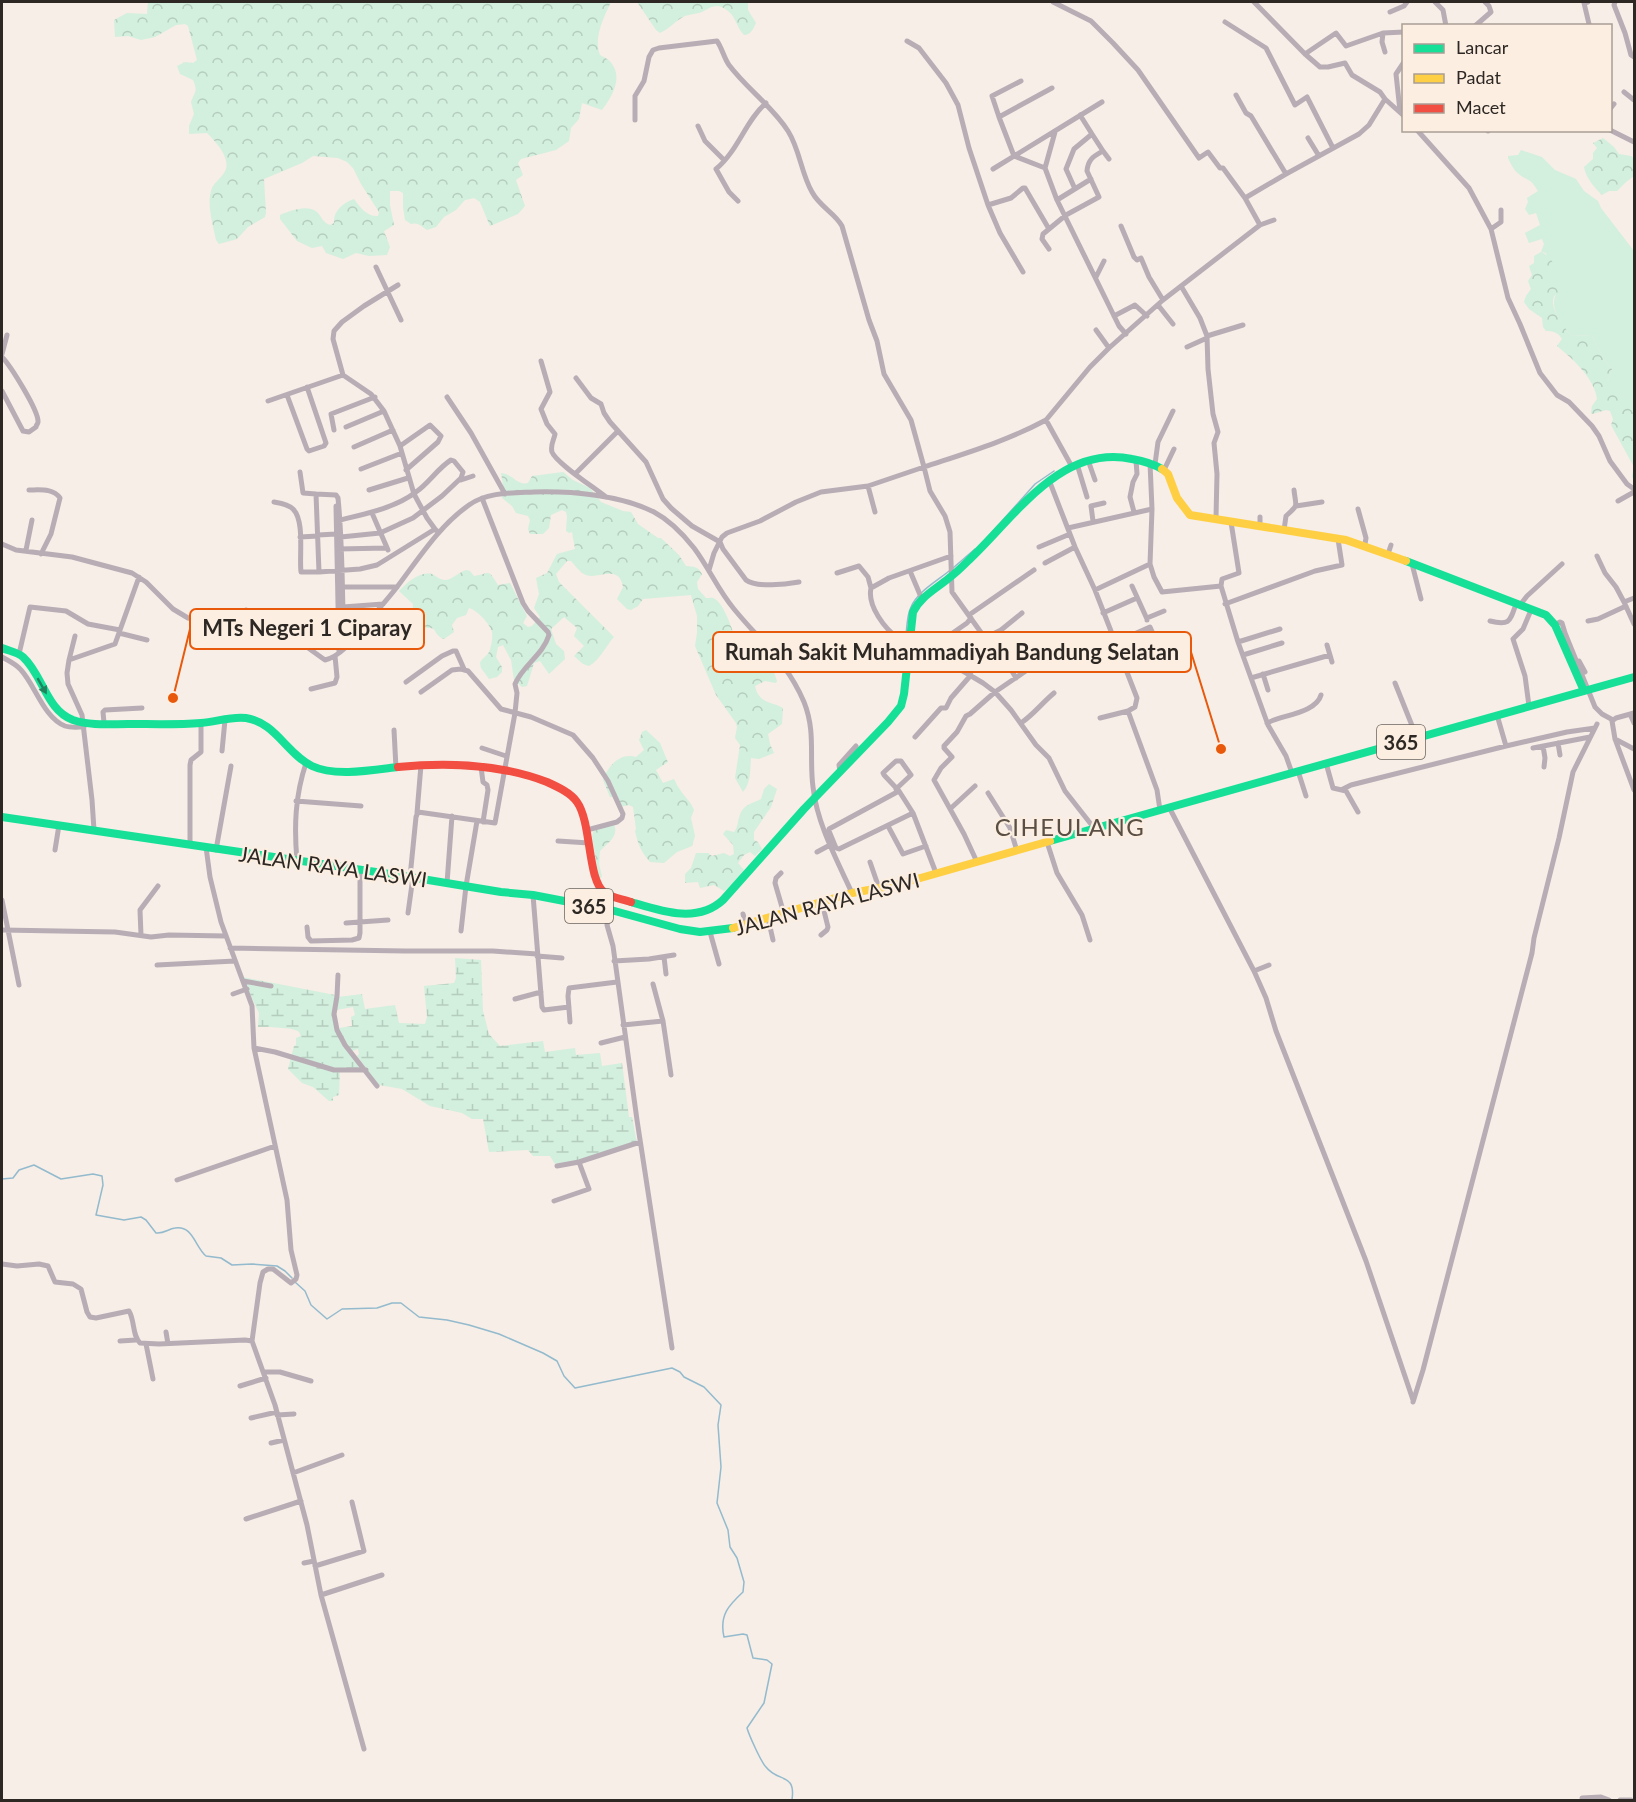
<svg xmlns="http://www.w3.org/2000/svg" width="1636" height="1802" viewBox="0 0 1636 1802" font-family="Lato,sans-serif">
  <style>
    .green { fill: #d3efdd }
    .forest { fill: url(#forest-crowns) }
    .wetland { fill: url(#wetland-marsh) }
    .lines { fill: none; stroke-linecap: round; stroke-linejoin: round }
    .stream { stroke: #93bacd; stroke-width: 1.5 }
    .street { stroke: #b8adb5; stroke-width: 5 }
    .fast { stroke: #16e098; stroke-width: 8 }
    .slow { stroke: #ffcf43; stroke-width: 8 }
    .jam { stroke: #f24e42; stroke-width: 8 }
    .oneway { fill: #22845e }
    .labels { text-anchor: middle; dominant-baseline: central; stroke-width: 4.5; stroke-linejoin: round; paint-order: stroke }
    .shield { fill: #fceee1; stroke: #6b635d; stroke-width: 1.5 }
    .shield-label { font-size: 20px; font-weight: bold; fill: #2d2824 }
    .street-label { font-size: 21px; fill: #2d2824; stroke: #fceee1 }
    .quarter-label { font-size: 24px; letter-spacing: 1.5px; fill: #5a4f45; stroke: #fceee1 }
    .leader { fill: none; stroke: #e8590c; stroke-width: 2 }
    .callout-dot { fill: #e8590c; stroke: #fceee1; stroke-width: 2 }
    .callout { fill: #fceee1; stroke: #e8590c; stroke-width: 2 }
    .callout-label { font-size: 22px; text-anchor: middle; font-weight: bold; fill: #2d2824 }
  </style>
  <defs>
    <pattern id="forest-crowns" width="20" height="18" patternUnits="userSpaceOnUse" patternTransform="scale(1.5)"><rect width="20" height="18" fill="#d3efdd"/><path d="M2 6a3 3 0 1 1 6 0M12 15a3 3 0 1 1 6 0" fill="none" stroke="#b5cdbe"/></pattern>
    <pattern id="wetland-marsh" width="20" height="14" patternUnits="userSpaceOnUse" patternTransform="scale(1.5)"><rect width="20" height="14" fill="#d3efdd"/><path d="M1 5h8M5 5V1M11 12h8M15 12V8" fill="none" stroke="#b5cdbe"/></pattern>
  </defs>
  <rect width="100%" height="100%" fill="#f6eee7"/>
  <path class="green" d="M1521,150L1542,157L1555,170L1576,179L1584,191L1598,201L1601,208L1634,251V402L1608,386V381L1612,369L1604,360L1592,335L1572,336C1562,326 1549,309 1556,294L1546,253L1541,252L1544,244L1542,239L1529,243L1525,233L1540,225L1536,213L1529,215L1525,209L1528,202L1527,198L1538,191C1530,178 1530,182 1520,175C1514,171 1511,164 1508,158V156L1518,155Z"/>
  <path class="forest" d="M148,2H611C604,17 593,38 600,55C604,57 610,60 612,64C623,79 611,98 602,110L582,103L579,119L571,128L569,141L556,150L521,159L518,163L523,175L516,180L525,206L518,214L490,226L480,202L474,198L470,199L465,200L456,210L444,217L436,227L427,230C421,226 418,222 411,224L405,220L403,207V193L399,191H390V205L394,225L384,231L390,247L387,255L369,256L356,253L343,259L326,253L322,246L312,248L297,241L280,219V215C290,211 307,204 317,212C322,217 323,223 330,225L334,223C333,211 343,203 354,199C360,207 367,217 378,216L379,212L361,184L353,168L347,162L338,158L313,156L302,163L264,179L266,213L265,217L248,227L237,239L219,244L216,240C213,225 206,203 212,188C215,182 221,178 224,173C233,160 216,142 207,133L189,134V126L194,114L191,102C195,91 198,92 193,80L180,74L177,66L185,62L193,63L197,60L188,26L185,24L176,25L155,37L141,40L128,36L115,37L114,20L127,13L147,14Z
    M637,2H748V10L756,23C753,29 751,35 744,35C737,28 736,17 728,11C717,2 712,7 702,12C696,14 689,14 683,17C674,22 669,29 660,33L656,30Z
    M1603,138L1614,147L1619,154L1631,156L1634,159V176L1626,182L1617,191H1609L1602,195C1594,187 1586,178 1584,167L1593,159V153L1597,148L1593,143Z
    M1541,252C1553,256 1559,275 1564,286V290C1562,291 1557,293 1555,295C1547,306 1565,329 1572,336L1592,335L1604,360L1612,369L1608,381L1609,386L1634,402V482L1632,476L1634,467L1611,425L1613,419L1610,411L1606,410L1592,414L1591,413L1592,406L1597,399C1595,379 1572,358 1557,346L1562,339C1558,332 1553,331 1546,331L1543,327L1542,318L1529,309L1524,302L1526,296L1531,289L1528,281L1532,275L1529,266L1534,263V256Z
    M563,472L573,480L590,488L601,502L623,511L631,512L638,524L658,538H661L679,555L686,566C694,567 698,566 702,574L697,582L698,589L706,598C709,598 713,597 715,599C726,606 735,638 739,650L742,654L748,652L760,667L768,671L774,672L777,681L776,683L765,681L755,686C759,704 771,701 783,708L782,724L768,734L770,744L774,753L759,759L751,758C750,770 751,783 743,792L735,778L740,745L735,738L737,727L736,723L716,695L695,646L697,633V616L691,595L643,599L638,606L631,610L627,609L617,599L623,587C619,563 598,580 586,575C580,573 575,565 571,561H567L556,574L559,582L614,637C605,647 600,660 589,666L583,664L574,656L584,646L574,636L577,628L564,617L551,629L556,644L564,651L565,659L549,674L540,661L534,663L527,686L522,687L514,680L511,660L503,645L498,647L496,657L502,667V672L497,677L489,679L481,668L480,663C482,658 487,656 489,652C491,648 493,637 492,632C490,624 477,610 469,608L466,615L457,618L452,625L454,632L444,639C430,633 441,625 420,629C416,624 412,611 413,604L399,591C407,583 419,571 432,574C436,576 440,580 445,580C452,580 459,572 466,570L470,571L474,576C492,573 487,568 498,585L510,583L527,616L523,623L528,627L532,626L540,617L534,608L539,594L536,578L547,573L557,554L575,549L572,532L569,533L566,531L567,516L566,512L562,510L551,515L549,528L543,534H530L528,529L530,520L528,516L516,513L512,506L502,498L503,485L501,473C513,474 517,486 528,483L532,476Z
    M646,730L660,743L667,760L668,762L656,770L663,783L674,779C676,782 677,786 679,788C684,797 690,800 694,810L691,818L695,836L692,846L677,852L664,863L650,862C641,852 638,844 635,831L636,829L633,807L629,805L620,807L615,797H610L603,780C608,766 620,752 636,757L644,750L639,740L642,732Z
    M769,784L777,789L771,807L754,832V840L758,842L762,849L755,856L750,852L744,855L738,863L744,870C739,878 733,886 724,891L714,885L700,888L698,882L685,883V874L691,868L696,853H708L712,856L724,853L730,856L734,854L733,845L723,834L726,830L734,832C738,827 737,824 739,818C742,805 751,804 761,799L764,789Z
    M614,824C619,837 608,842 600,851L599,864L602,876L599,881L592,836L594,829Z"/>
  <path class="wetland" d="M455,958L481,960L483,1011L489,1034L500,1046L543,1041L545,1052L575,1048L576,1055L600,1053L602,1066L622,1063L629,1117H632L637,1143L582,1160L555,1164L550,1156H533L528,1150L489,1152L483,1119H472L462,1113L430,1106L402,1089L379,1085L357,1056L359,1054L358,1049L352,1051L340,1034L339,1028L352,1026L351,1017L355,1015L353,1007L336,1010L338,997L362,994L365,1009L395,1005L399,1023L425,1024L427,1017L424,986L454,983L456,978Z
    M242,977L335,995L334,1021L360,1068H340L339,1095L333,1097V1101H329L313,1087L302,1083L288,1069L294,1046L296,1045V1038L301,1036C300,1035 300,1033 299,1032C294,1027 265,1027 258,1027L259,1013Z"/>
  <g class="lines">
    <path class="stream" d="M985,540L1035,484L1054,471
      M953,568L975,549
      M906,635C907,626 907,615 911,607C917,592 937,581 949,571
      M902,669L905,640
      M2,1179L13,1178L19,1170L34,1165L61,1179L93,1174L102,1176L103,1185L96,1215L124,1220L141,1217L146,1220L156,1233C164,1234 168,1229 175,1228C193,1225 195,1247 206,1256L221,1258L232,1265L252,1264L277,1266L285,1271L292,1278
      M295,1282L305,1291L311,1305L327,1319L342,1309L377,1308L392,1303H401L419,1317L447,1320L469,1325L499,1334L543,1353L557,1361L564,1376L575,1388L672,1368L680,1372L684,1377L704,1387L721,1405L718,1425L721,1467L717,1503L728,1530L730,1547L737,1558L744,1582L743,1592C729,1605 719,1615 724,1637L743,1634L747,1635L753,1658L767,1660L772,1664L764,1703L747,1728C749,1735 761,1762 766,1767C778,1783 796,1772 792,1800"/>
    <path class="street" d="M1254,2L1305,54L1320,67H1328L1345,63L1352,75L1380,92L1385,99L1404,116
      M1435,2L1443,10L1446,26
      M1588,2L1584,3L1589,24
      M1615,2L1614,5L1625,33L1631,55L1634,57
      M1390,12L1404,6L1407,2
      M1225,22L1266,48L1295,105L1307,97L1333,148
      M1475,26L1491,12L1489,6L1485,2
      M1383,33L1382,42L1385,52
      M907,41L919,48L946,83L958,105L969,148L988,205L1011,198L1023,188H1025L1049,229
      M1305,54L1336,33L1346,46L1383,33L1404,32
      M1624,92L1634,100
      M1236,95L1246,113L1251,116L1286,174
      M1610,109L1614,104
      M1400,111L1396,74L1404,62
      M999,117L992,96L1021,81
      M635,120V96L644,81L649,57L653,50L659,48L717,41C722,48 724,58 729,65C747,89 772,106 788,131C800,150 801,173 812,192C820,207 835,213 842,226L869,320L877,341L884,374L911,420L924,467C966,453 1007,441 1046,420L1071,465
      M698,126L705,141L724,160
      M1417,130L1469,188L1491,229L1508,298L1520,324L1540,373L1557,395L1569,402L1592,426L1599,436L1610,461L1627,484L1634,489
      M1488,130V131
      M1610,130L1634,142
      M1055,132L1045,168L1057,200L1119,326L1126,334
      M1308,138L1319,156
      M1103,151L1109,159
      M1045,168L1014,156L999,117L1052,88
      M993,169L1102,102
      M1075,189L1066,169L1074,149L1092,134L1080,115
      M1245,198L1286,174L1359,134L1369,125L1385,99
      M1057,200L1091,179
      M738,201L729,192L716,169C738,151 746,120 766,103
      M988,205L1000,233L1023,272
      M1260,225L1274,220
      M1121,226L1134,257L1137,260L1141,258L1149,277L1163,300
      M1491,229L1501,222V210
      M1049,249L1042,239L1043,234L1066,215L1099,197L1087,171C1088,159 1094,156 1103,151L1092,134
      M376,267L401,320
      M1096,277L1104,261
      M398,285L364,306L342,322L334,331L333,339L343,375L371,394L384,411L400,446L414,494L427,518L435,529
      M1181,286L1200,318L1207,336L1208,369L1213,414L1218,432L1214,443L1217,474L1216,518
      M1158,305L1173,324
      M1114,316L1135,305L1147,316
      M1096,330L1109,348
      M1207,336L1243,325
      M1187,347L1207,338
      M2,354L7,335
      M2,357C10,365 39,411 38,422C38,424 36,425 36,427L29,432L23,431L2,391
      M541,361L550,392L541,409L547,424L555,434C554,440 550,445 552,452C556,463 595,488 606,497
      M576,378L591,398L601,404L604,413L610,422L646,462L663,499L671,508L692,526L720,542L723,549L746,580C756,588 787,584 799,582
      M287,395L307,449L309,451L324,446L326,443L307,387
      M447,397L471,433L505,494
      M268,401L343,375
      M1046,420L1090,367L1109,348L1163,300L1260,225L1245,198L1223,168H1220L1208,152L1199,158L1138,70L1113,43L1091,21L1053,2
      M346,427L384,411
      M334,430L331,414L375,397
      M400,446L430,425L441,436L438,442L406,470
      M354,447L393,430
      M1088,460L1095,480
      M1077,464L1087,497
      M1155,464L1158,442L1173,411
      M361,469L402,453
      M1164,470L1174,449
      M300,472L303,493L316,494
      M575,474L618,431
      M461,480L473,476
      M1049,480L1075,547L1095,590L1137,698L1135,707L1128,711L1157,790L1160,810
      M868,486L875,512
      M29,490C40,490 53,488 60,498L51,534L41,554
      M369,490L408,478
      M1618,501L1634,492
      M274,502C280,503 288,504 293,509C305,521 299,556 301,572H319
      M336,506L339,652
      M1296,506L1322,502
      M1358,509L1366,538L1365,544
      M1134,512L1130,497L1133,482L1137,474L1136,460
      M372,513L388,550
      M340,520C365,514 395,508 416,492C429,483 438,468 451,460L454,461L463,472L461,478L442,496L413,518L380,533L341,537
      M1093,521L1091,506L1104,503
      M1231,522L1239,573L1222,579L1221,586L1238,642L1268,725L1286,756L1292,773
      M1260,522V517
      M1068,528L1152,509
      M1284,530L1286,516C1299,504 1296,508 1294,490
      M318,535L336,534
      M300,537L318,536
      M2,544L16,550L72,557L132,573L146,582L173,609L188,618L240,630L285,635L297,640L325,660C342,656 355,637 365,625C376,612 387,600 397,587C419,558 439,526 469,505C487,492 512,493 534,492C572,491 620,495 654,512C671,521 683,534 694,548C709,568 718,590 734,609C761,642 787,662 804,702C816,732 809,757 813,787C817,824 837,860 852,893
      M1039,547L1070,534
      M338,549L387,548
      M26,550L32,520
      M1388,554L1391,545
      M1597,556L1605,573L1616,587L1624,602
      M1045,563L1075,547
      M1150,564L1154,577L1162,592L1221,586
      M1412,564L1421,599
      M709,570L714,553L722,537L727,533L760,521L796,502L821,492L868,486L924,467L930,491L945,516L950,532L952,592L985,638L1001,630L1022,613
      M910,571L921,597
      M837,573L859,566L868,577L871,588
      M1132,586L1147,619
      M342,587H397
      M1095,590L1150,564L1152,509L1150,463
      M1634,598L1624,602L1634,624
      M1225,604L1315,571L1342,565L1338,539
      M1520,605L1527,596L1562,564
      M343,607L383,604
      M1103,613L1137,598
      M969,615L1034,570
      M1147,620V618L1164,611
      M1490,621C1510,626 1510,621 1516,604
      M1588,621L1598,619L1626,606
      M1556,624L1560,622L1562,623L1565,633L1595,707L1602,714L1613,720
      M240,630L246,610
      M119,633L147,640
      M909,639L983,683L995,692L1011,710L1036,745L1049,758L1065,791L1094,828
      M909,639L902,636L899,639C885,629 867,606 871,588L889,578L951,556
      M1238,642L1280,629
      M1114,643L1150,627L1162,654
      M1327,645L1332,662
      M344,648C342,598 343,547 338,498L336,495L316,494L319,572L360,569L377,565L435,529L438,532
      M927,651L967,623L971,618
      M19,654L30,607L66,611L88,624L120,630
      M1243,655L1282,643
      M2,657C9,661 16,664 21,670C35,685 44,718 65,726C71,728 78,727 84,727
      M1120,657L1137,649
      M1072,659L1114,641
      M69,660L75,636
      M1579,661L1585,672
      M922,662L929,652
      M1263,674L1268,690
      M1016,678L1007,663L1019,655
      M1251,678L1330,655
      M406,682L442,656L453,651H456L464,669
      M1395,683L1417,738
      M311,689L335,683L337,677L335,656
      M421,692L452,670L461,669L468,671L501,709L531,717L573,735L593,758L608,781L623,814L622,818L617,822L587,830
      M1529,706L1525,676L1513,639L1523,629L1531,610
      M1634,713L1616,718L1612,721L1615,739L1634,790
      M1630,714L1634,723
      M1497,715L1506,746
      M1100,718L1128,711
      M104,723L103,712L105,710L142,708
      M1021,723C1033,715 1042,703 1054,693
      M1267,723C1282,715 1316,713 1321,695
      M394,730L396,768
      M915,737L941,708H946L951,698L971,675
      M1615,739L1634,749
      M1558,743L1560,755
      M1543,746L1545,758L1544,767
      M482,748L506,756
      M1533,748L1590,737
      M222,751L225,720
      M1326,763L1333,788L1346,791L1358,812
      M481,767L483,782L487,785L488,790L483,822
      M1298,771L1306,796
      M840,772L839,765L856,746
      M896,789L911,775L901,761H896L883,773L884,775L899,791L913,813L936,873
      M1341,790L1351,785L1506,746L1567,732L1595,728
      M899,791L829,829V831L836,848L839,849L913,813
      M988,793L1010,828L1017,851
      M296,801L361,806
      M1169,807L1254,971L1266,998L1276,1031L1366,1261L1413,1400
      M950,809L975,786
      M417,813L421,765
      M888,826L903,854L926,846
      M94,830L92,800L82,715L68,684L67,673L69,660L115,644L139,577
      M558,841L589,843
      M1047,842L1057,873L1082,915L1090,940
      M190,845V765L191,760L201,752V723
      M206,847L210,877L221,922L252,1006L254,1048L287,1200L291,1250L297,1275L296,1279L291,1283L273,1269H268L263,1272L260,1283L252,1341L275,1405L307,1525L321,1595L364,1749
      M55,850L59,825
      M216,850L231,766
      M817,852L830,845
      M297,861C294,827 295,796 306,763
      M870,862L879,888
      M977,862L964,834L934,780L941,768L952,757L944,748V746L957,732L966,716L970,714L995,692L1033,666
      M781,873L776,878L775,883L784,914
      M410,877L416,817L418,812L495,823L515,713L517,693L515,684C523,665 543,655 549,635L548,632L528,611L523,603L482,498
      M447,883L452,816
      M533,895L542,1007L544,1010L569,1007
      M2,900L19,985
      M611,910L607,925L613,946L637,1120L672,1348
      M408,913L413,877
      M743,914L746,925
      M768,918L773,940
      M346,923L388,920
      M307,927L308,937L311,941L352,940L359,938L360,933V869
      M2,930L115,932L151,937L169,935L226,936
      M461,931L466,886L477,821
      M710,932L719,964
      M141,935L140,910L158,886
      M821,935L827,930L828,927L822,903
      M230,948L405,951H493L537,954
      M537,956L562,958
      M664,957L666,974
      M614,961L649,959L674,955
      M157,965L235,961
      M1254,971L1269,965
      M338,975L337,996L334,1014L337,1030L345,1045L377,1086
      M243,981L271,986
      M653,984L663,1021
      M233,994L247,989
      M515,999L541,992
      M570,1022L568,996L569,988L617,982
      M623,1025L663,1021L671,1075
      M601,1043L625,1037
      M254,1048L275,1052L334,1070H366
      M557,1166L579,1162
      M177,1180L275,1146
      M554,1201L589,1189L579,1162L640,1142
      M2,1264L17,1266L39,1264L48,1266L55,1282L73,1284L81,1289L87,1312L90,1317L96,1318L129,1311C135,1321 132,1335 140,1343L159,1344L245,1340L252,1341
      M166,1332L168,1344
      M120,1341L136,1340
      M146,1344L153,1379
      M264,1372H280L311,1381
      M240,1386L266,1378
      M1413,1402L1423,1370L1532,953L1534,938L1559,838L1573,772L1597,724
      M277,1415L294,1414
      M251,1418L277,1412
      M271,1443L284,1440
      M293,1473L342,1455
      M246,1519L301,1501
      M304,1563L314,1561
      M315,1566L364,1551L352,1502
      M321,1595L382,1575
      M1582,1798L1601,1797L1609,1800
      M1620,1800H1631"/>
    <path class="fast" d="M1406,561L1546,615L1555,625L1584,691
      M2,648C9,651 17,652 23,657C43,675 46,710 73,720C91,726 110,724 128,724C152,724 177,725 201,723C216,722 231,716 246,718C275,722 287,754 312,766C335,777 373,770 398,767
      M2,817L410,877L501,892L533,895L611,910L680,929L700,932L733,928
      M1050,841L1634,677
      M631,902C661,911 697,924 723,900L804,809L888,722L901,706L904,694L913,612C920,597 936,589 949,578C956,573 963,566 969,560C1015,517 1060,444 1132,459C1143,461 1152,463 1162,469"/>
    <path class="slow" d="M1162,469L1168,474L1177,498L1190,515L1346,540L1406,561
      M733,928L852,893L896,885L1050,841"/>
    <path class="jam" d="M398,767C448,762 500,764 547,782C558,787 571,793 577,802C592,823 587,881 605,893C612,898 623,899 631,902"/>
  </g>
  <defs><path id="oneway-solid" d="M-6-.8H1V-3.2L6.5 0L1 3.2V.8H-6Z" transform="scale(1.5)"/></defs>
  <use class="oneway" href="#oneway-solid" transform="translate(42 686) rotate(60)"/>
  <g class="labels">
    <g class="shield">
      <rect x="1377" y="725" width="48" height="34" rx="4.5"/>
      <rect x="565" y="889" width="48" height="34" rx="4.5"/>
    </g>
    <g class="shield-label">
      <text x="1401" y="742">365</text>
      <text x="589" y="906">365</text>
    </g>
    <g class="street-label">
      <text transform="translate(333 866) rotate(8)">JALAN RAYA LASWI</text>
      <text transform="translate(827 903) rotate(-15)">JALAN RAYA LASWI</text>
    </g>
    <g class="quarter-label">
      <text x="1070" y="826">CIHEULANG</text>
    </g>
  </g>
  <path class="leader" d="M173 698L190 629M1221 749L1191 652"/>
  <g class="callout-dot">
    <circle cx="173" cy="698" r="6"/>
    <circle cx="1221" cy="749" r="6"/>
  </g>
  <g class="callout">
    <rect x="190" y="609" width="234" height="40" rx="6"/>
    <rect x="713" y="632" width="478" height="40" rx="6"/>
  </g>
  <g class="callout-label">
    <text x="307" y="636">MTs Negeri 1 Ciparay</text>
    <text x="952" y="660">Rumah Sakit Muhammadiyah Bandung Selatan</text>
  </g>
  <rect width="1636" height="1802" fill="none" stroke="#2d2824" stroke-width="6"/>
  <rect x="1402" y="24" width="210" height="108" fill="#fceee1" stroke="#a99f95" stroke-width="1.5"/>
  <rect x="1414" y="44" width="30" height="9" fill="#16e098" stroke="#a99f95" stroke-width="1.5"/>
  <text x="1456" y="54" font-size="18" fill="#2d2824">Lancar</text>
  <rect x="1414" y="74" width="30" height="9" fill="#ffcf43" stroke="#a99f95" stroke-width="1.5"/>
  <text x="1456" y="84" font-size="18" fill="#2d2824">Padat</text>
  <rect x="1414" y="104" width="30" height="9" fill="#f24e42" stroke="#a99f95" stroke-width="1.5"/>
  <text x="1456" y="114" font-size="18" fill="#2d2824">Macet</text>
</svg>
